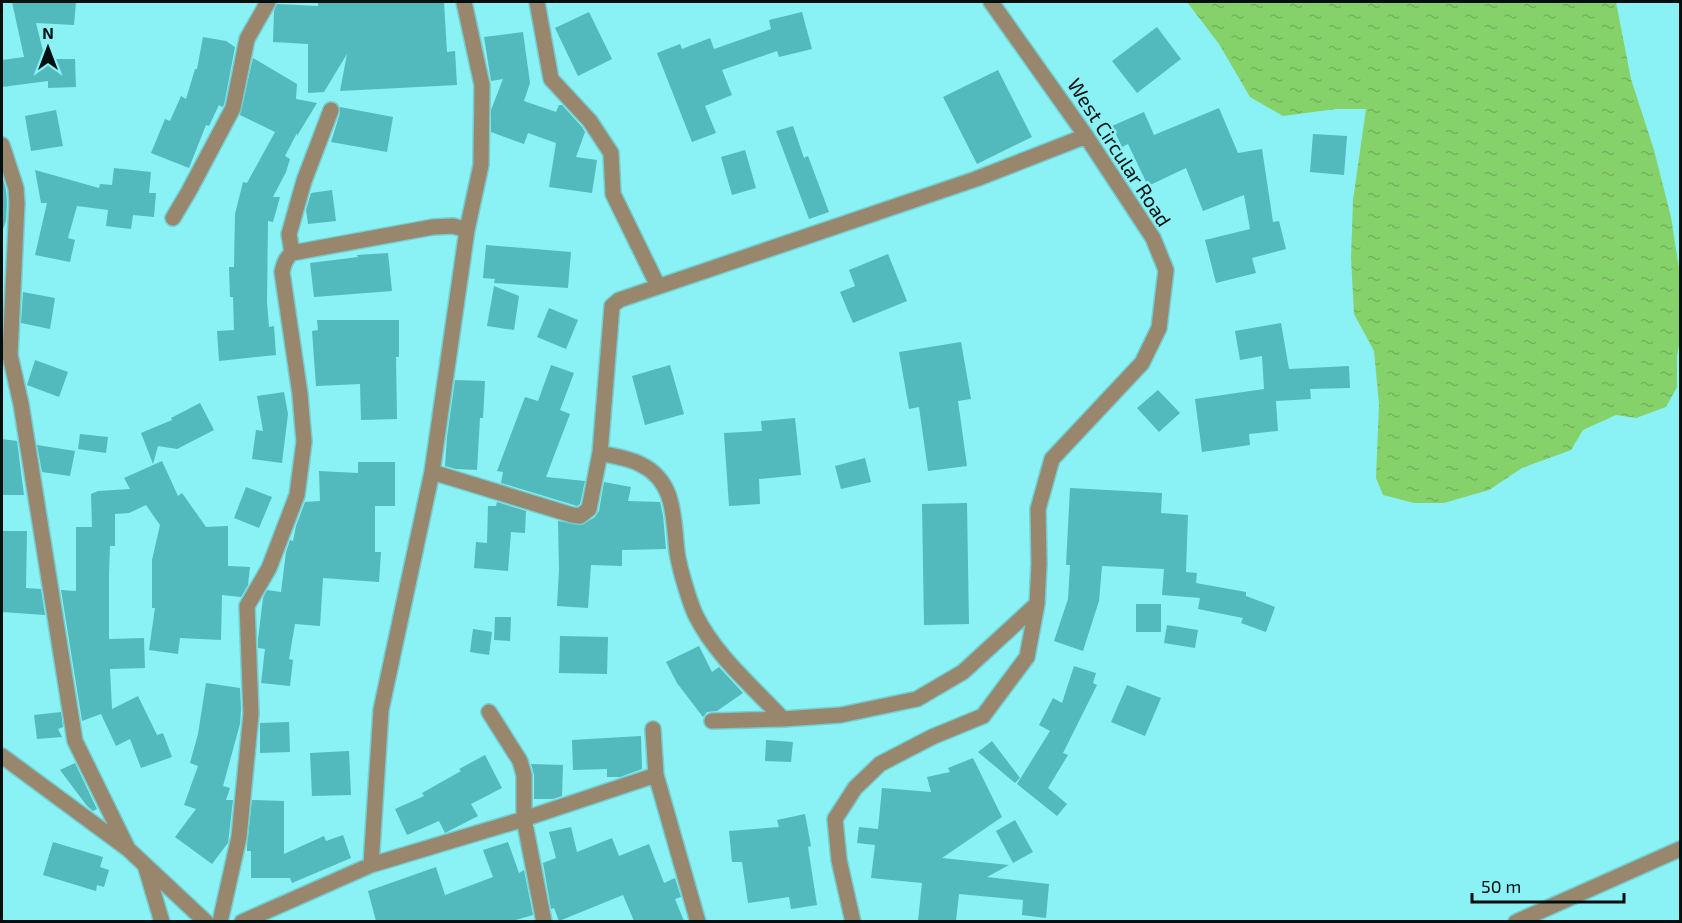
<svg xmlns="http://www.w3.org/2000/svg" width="1682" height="923" viewBox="0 0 1682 923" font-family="'Exo 2',sans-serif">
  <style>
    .water { fill: url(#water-ripples) }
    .building { fill: #52b9bc }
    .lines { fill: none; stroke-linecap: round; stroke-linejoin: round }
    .minor-casing { stroke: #74cdd0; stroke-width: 18 }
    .minor { stroke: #98876c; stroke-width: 15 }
    .labels { text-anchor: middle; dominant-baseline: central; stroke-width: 5; stroke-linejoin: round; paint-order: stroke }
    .street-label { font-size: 20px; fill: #000f10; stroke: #8af1f4 }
  </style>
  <defs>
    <pattern id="water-ripples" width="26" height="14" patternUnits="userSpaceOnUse" patternTransform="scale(1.5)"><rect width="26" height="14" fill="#86d26a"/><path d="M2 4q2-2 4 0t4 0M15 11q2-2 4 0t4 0" fill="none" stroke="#72b35b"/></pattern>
  </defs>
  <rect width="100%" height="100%" fill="#8af1f4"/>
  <path class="water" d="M1187,2H1616L1631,79L1654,150L1671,217L1680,275V340L1677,356V387L1666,407L1636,418L1616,415L1583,430L1571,450L1522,468L1489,490L1444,503H1414L1383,495L1376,478L1379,404L1374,351L1354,314L1351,258L1353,200L1366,109H1336L1283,116L1250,97L1219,44Z"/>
  <path class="building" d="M12,2H76L74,25L36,23L45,59H75L76,87L48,88V81L2,87V60L24,57Z
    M318,2H444L447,52L455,51L457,85L340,91L347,54L324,92L308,93V44L273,42L274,11L277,4L318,6Z
    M589,12L612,59L578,76L555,28Z
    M802,12L812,49L779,57L777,51L722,70L732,95L705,106L716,133L692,142L657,53L680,44L682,49L710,38L714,49L771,29L769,20Z
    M1157,27L1181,59L1137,93L1112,61Z
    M523,32L530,83L524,101L556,112L559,105H562L582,127L585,132L576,157L597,160L592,193L549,187L556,143L528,133L524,144L491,132V110L503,79L491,81L484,37Z
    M203,37L226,41L235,47L224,105L222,107L219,105L209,126L206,125L189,168L151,153L165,119L170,121L181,96L186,99L195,69H197Z
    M253,58L297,84L296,99L317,103L297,136V133L285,156L290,159L286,172L273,197H280L273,222L268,221L267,302L269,327L274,326L276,355L219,361L217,331L234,330L233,297H230L229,267H234L235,214L243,182L247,183L275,132L240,115Z
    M998,70L1032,137L977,164L943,97Z
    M340,107L393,117L387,152L331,142L340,113Z
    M1219,108L1238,153L1262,149L1273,222L1279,221L1286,249L1252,258L1256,273L1216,283L1205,240L1250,229L1244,195L1203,211L1186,168L1148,186L1128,144L1122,147L1112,126L1144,112L1154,135Z
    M56,110L63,146L31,151L25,116Z
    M793,126L804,158L808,156L829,212L809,219L776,131Z
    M1313,134L1347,136L1344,175L1310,172Z
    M745,150L756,188L732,195L721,157Z
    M114,168L151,172L149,193H156L154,217L133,215L131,229L106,226L108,210L77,206L68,238L75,240L70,262L35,255L47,203H41L35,170L99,188L100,184L112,185Z
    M2,175L6,190L7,203L6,221L2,232Z
    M332,190L336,221L308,224L306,210L311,193Z
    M486,245L571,252L568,288L494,283L495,279L483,278Z
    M388,253L392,291L314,297L310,263L358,257L357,255Z
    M888,254L907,301L853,323L840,292L855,286L849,270Z
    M494,286L519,296L514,330L487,326Z
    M23,292L55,298L50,329L21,323Z
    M549,308L578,320L566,349L537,337Z
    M317,320H399V357H396L397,419L361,420L360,384L316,386L312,331L318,330Z
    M1281,323L1289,369L1349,366L1350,388L1310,389L1311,399L1276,401L1278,431L1249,434L1250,445L1202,452L1195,399L1264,389L1262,356L1240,360L1235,331Z
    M961,342L971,399L958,401L967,466L928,471L919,407L909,409L899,352Z
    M35,360L68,372L59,397L27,385Z
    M551,365L574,373L560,410L570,414L546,477L585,481L580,504L577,506L501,483L503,472L497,471L525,397L538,401Z
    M670,365L684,414L645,425L632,376Z
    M455,380L485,381L483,418H480L477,470L456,469L445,466L447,437Z
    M1158,390L1180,413L1159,432L1137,408Z
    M284,392L288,414L282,463L252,459L256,430L263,431L257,396Z
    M200,403L214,430L177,449L158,446L153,464L141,433L172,420L171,418Z
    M795,418L801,475L759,479L760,504L729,506L724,433L762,431L761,421Z
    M80,434L108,437L106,453L78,449Z
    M2,439L17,441L24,495H2Z
    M37,445L75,451L70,476L42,472Z
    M865,458L871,482L841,489L835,466Z
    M162,461L178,496L182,493L206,527L228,526V566L250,567L248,585L241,597L222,595L221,640L180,638L178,654L149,650L155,608H152V560L160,525L146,505L129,513L115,514V546H110L109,575V639L144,638L145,668L110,669L112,709L138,696L157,735L163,733L172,757L141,768L130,739L116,746L101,714L82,721L61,590L76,591V527H92L91,494L98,491L130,489L124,478Z
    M358,462H395V506H375V552H381L379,582L323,578L320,626L295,624L289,659L293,660L290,686L261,683L265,649L258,648V639L263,598L267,590L281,592L286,552L290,540L293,541L296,526L305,502L320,501L319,471L358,473Z
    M604,482L631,487L628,501L660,502L663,515L666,549L622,550V566L591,565L588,608L557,606L559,570L558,521L582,525L595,517L599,511Z
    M246,487L272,497L259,528L234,518Z
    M1070,488L1162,493L1161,513L1188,515L1186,572L1197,573L1196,583L1246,592V596L1275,607L1266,632L1241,623L1243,618L1198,609L1200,598L1162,595L1164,569L1102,566L1099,601L1083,651L1054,641L1068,599L1070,565H1066Z
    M497,502L526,511L525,533L511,532L508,571L474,568L476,542L487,543L488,506H496Z
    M967,503L969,624L924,625L922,504Z
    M2,531H27L26,588L41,589L45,615L2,612Z
    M1136,604H1161V632H1136Z
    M495,617H511L510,641L494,640Z
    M1167,625L1198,630L1195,648L1164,643Z
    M473,629L492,632L489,655L470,652Z
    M560,636L608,637L607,674L559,673Z
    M699,646L712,672L719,667L743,693L717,711L707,712L703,717L677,683L666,662Z
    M1074,666L1096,673L1093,683L1097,685L1063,753L1068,755L1048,788L1067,804L1057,816L1017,784L1050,731L1039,725L1053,698L1062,703Z
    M206,683L240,688L241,709L240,724L223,786L230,788L226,800H233L229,835L228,843L212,864L175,837L196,809L184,805L198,766L190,763L198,734Z
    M1127,685L1161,698L1145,736L1111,722Z
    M61,712L63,727L58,729L62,737L37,739L34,715Z
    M289,722L290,752L260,753V723Z
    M641,736L642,769L620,777H607V769L573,770L572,740Z
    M766,740L793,742L791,762L765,761Z
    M992,741L1020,778L1015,783L978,752Z
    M349,751L351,795L312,796L310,753Z
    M485,755L502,788L471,804L478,816L445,833L439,821L407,835L395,809L424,796L422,793L461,771L459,769Z
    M973,758L1002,817L942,858L1009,865L987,877L1049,884L1046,918L1022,915L1023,900L959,894L956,921H918L922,883L871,878L875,845L857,843L859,827L878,829L882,788L931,792L927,777L950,772L948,768Z
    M75,763L97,809L93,811L87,806L60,770Z
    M531,764L563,765L562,796L553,799H534V775Z
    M252,800L284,801V854L324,836L326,841L343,835L351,858L292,883L290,878H251V851H247V846Z
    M805,814L811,846L808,847L817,905L791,909L789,897L748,903L742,862H732L729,831L779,827L777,820Z
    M1015,820L1033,852L1013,863L996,831Z
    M571,827L577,852L612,838L619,856L649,844L664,883L675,878L681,897L675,899L684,921H634L623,895L559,921L554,908L551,909L543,863L556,858L549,832Z
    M53,842L103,857L100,867L109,870L104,887L97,885L96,891L43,875Z
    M508,842L519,873L524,870L533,915L512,921H376L368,891L436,867L445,895L493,877L483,850Z"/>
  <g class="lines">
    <g class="minor-casing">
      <path id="minor" d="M537,2L551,79L590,121L611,153L613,194L658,286
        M2,145L16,188L17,203L10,355L21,404L75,741L128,849
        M173,218L189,191L233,108L247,39L268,2
        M292,253L289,234L304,181L331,110
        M600,453C613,456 629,458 640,464C676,481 673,518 677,552C679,567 689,600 695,614C715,655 752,686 783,719
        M432,472L572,515L580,516L589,509L600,453L612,306L619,300L976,179L1086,136
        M489,712L520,761L524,775V819L544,922
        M712,721L783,719L841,715L917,699L963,672L1037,604
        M653,729L656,775L698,922
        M2,756L128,849L206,922
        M145,865L162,922
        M371,865L381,710L432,472L467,230L481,165L482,85L464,2
        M220,922L239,837L251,714L247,606L269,568L297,495L304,442L300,394L282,272C284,263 286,258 292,253L433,227L453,226L467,230
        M242,922L371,865L524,819L656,775
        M853,922L839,860L835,819L855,788L880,764L932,737L983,716L1027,657L1037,604L1039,564L1038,509L1052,459L1142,363L1159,328L1166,270L1153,238L1086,136L991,2
        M1516,922L1680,849"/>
    </g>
    <use href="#minor" class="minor"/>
  </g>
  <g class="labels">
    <g class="street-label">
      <text transform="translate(1120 152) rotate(57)">West Circular Road</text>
    </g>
  </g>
  <rect width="1682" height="923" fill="none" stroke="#000f10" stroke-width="6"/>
  <g transform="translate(48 48)" stroke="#8af1f4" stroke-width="4.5" paint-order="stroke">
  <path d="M0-4.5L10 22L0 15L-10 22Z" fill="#000f10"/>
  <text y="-9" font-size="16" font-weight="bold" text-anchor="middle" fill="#000f10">N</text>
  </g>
  <path d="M1472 893v9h152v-9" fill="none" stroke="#000f10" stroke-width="3"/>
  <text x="1481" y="893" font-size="18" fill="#000f10" stroke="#8af1f4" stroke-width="4.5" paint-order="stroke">50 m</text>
</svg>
